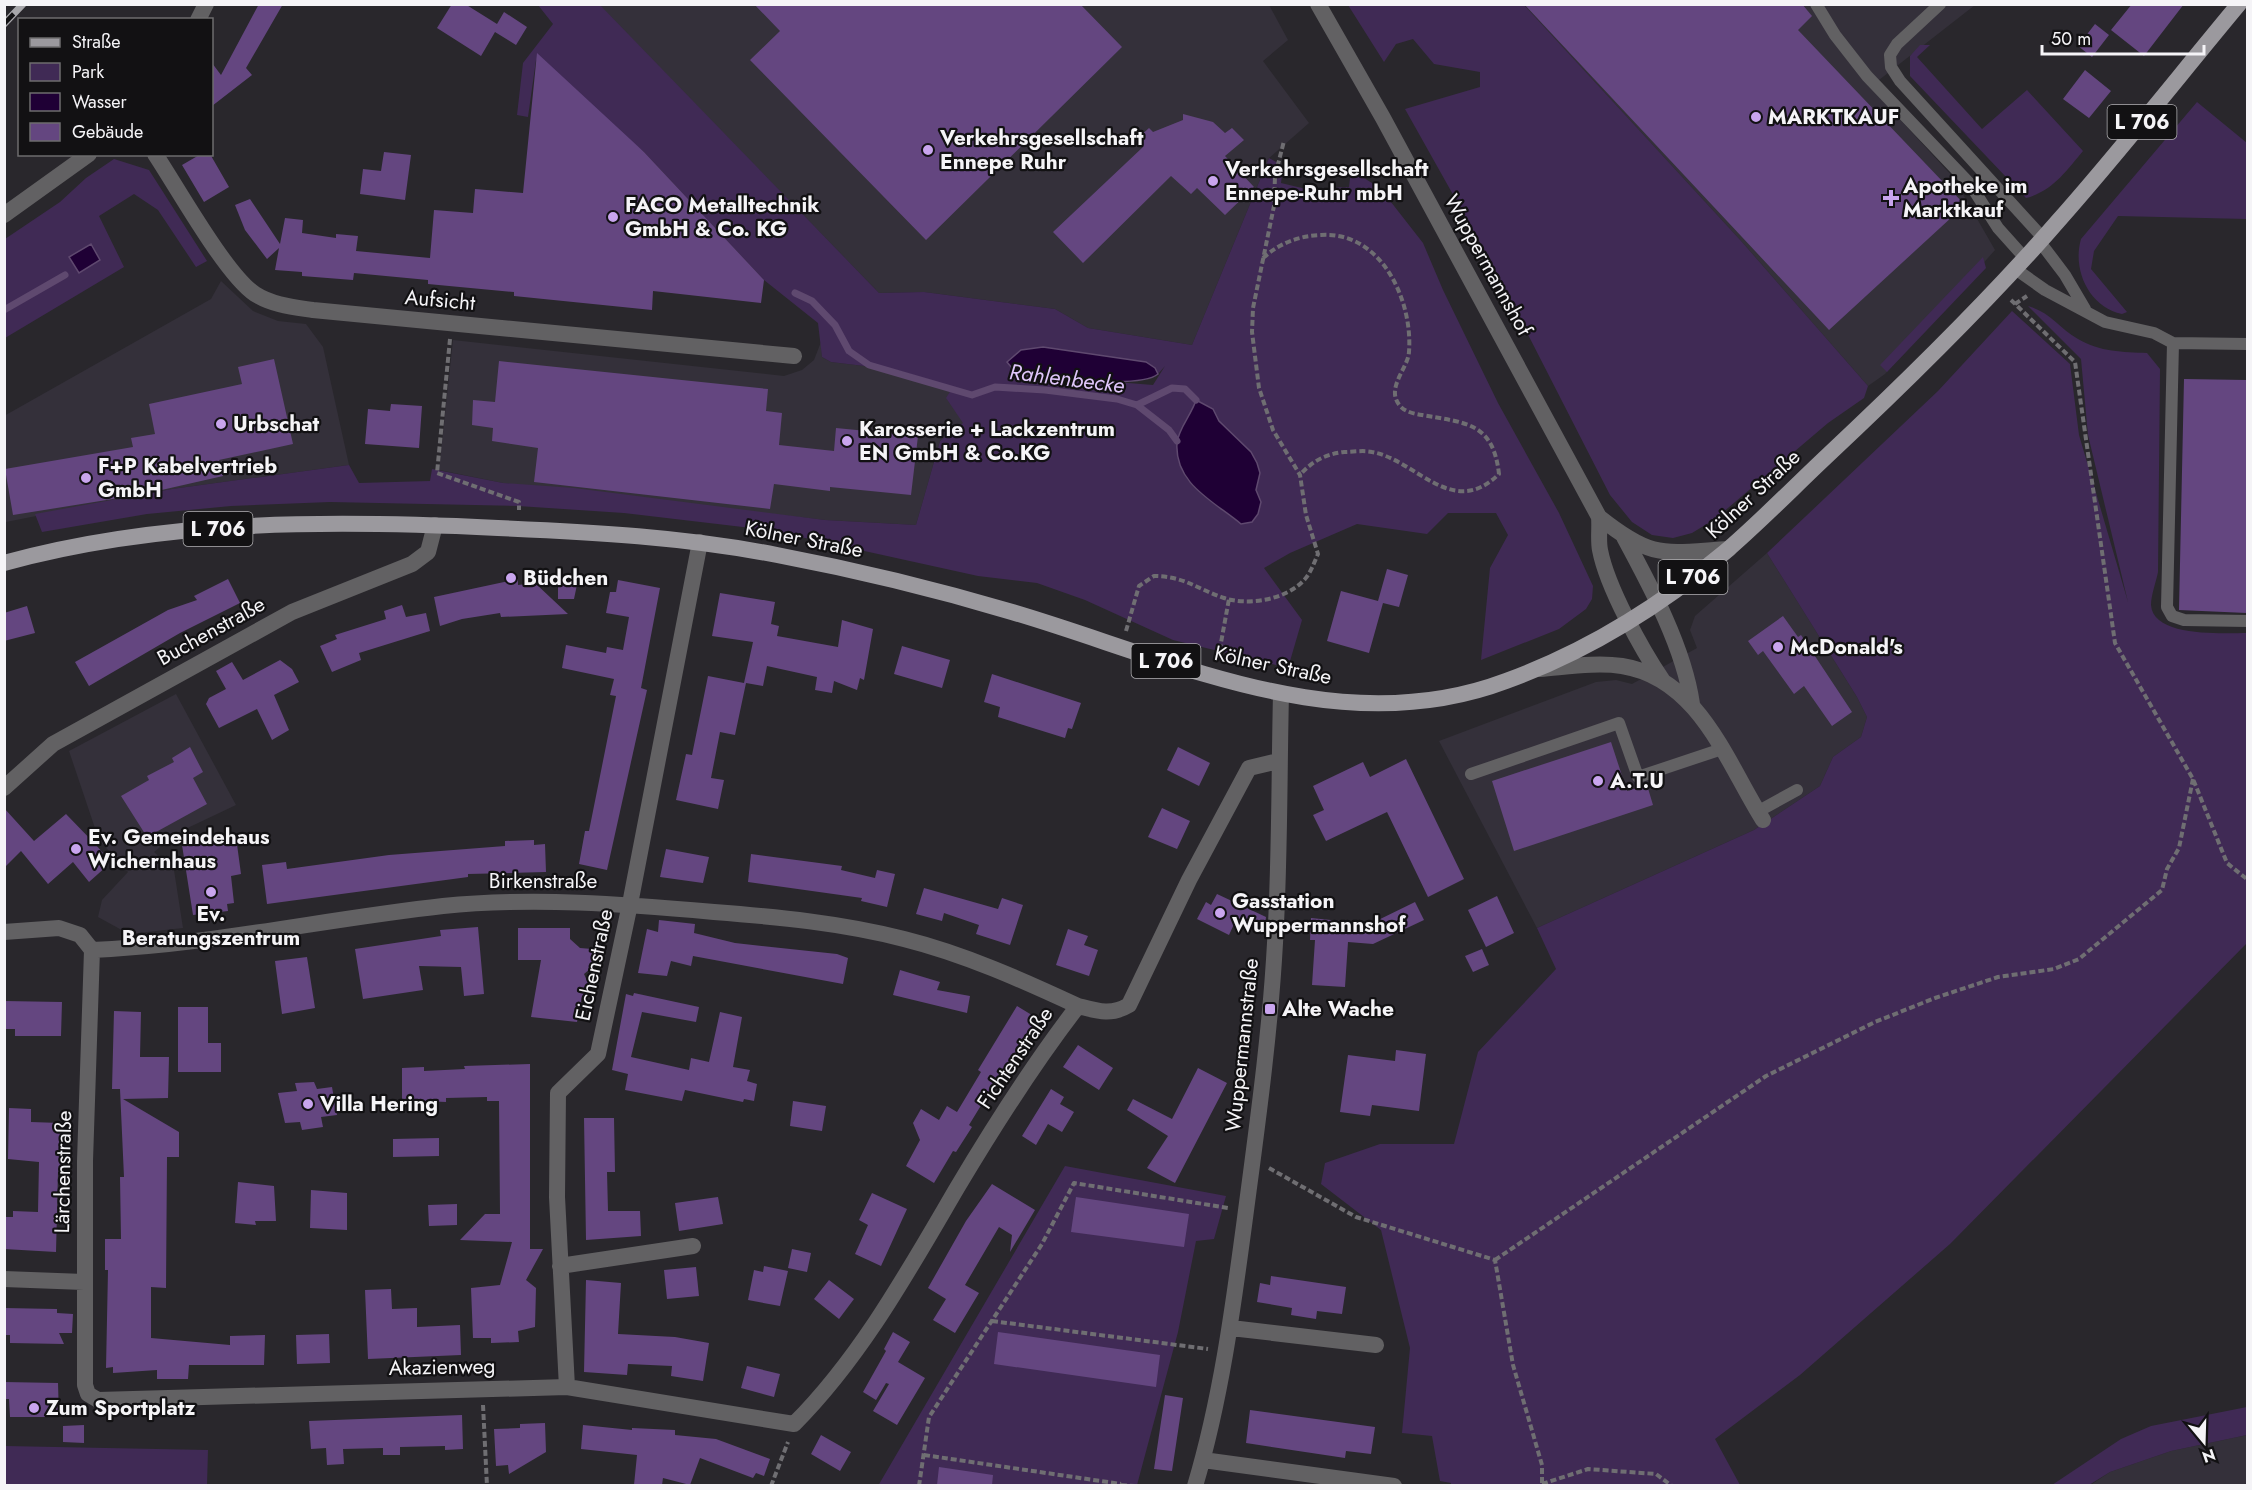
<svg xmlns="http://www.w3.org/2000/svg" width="2252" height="1490" viewBox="0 0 2252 1490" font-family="Jost,sans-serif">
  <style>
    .built { fill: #34303a }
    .green { fill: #402a55; fill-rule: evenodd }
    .water { fill: #1f0035; stroke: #5f496f; stroke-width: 1.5 }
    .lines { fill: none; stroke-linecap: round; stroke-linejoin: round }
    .stream { stroke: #5f496f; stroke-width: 7 }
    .building { fill: #644680 }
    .path { stroke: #6f6e72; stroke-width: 4; stroke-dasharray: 6 3; stroke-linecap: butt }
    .service { stroke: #626163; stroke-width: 12 }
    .minor { stroke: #626163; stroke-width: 16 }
    .primary { stroke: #9b999e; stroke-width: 16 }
    .rail-casing { stroke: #a7a6aa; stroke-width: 7 }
    .rail { stroke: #121113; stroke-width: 4.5; stroke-dasharray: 14; stroke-linecap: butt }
    .poi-dot { fill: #c9a5ee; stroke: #121113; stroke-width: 2 }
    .labels { text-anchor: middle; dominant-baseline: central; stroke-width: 4.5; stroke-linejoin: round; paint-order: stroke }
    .shield { fill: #121113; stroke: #b1b0b3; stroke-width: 1.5 }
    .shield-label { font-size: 20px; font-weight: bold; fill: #f5f4f7 }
    .poi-label { font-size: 21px; font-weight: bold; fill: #f5f4f7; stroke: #121113; text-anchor: start }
    .street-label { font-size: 21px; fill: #f5f4f7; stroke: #121113 }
    .water-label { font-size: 22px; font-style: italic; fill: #dfc6fa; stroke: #121113 }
  </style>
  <rect width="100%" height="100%" fill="#29272c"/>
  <path class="built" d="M599,5H1269L1288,40L1263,61L1309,123L1269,158L1192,345L1088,328L1055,309L924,292L879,293Z
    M1524,5H1975L1870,87L1953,177L1995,250L1885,374L1868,386L1742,242Z
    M221,281L253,311L278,321L306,324L323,347L349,465L172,489L6,522L4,416L211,299Z
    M453,340L784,376L802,370L814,360L821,342L822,357L831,362L897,370L953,387L947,399L964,423L940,441L916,525L825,520L503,483L439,470Z
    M1767,553L1857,697L1867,717L1861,737L1833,757L1820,786L1754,830L1537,928L1439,741L1596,682L1616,680L1632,684L1697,648L1690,630L1695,616Z
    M176,694L236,805L177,833L154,852L174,870L183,928L129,934L98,917L102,900L128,872L99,840L69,751Z
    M2247,1435V1485L2089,1486L2110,1472L2171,1451Z"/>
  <path class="green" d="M599,4L879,293L924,292L1055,309L1088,328L1192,345L1269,158L1283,166L1281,183L1306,189L1349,187L1351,170L1380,188L1423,243L1443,290L1498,403L1559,513L1593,586L1592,599L1586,609L1559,629L1481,660L1490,568L1508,535L1496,513H1448L1427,534L1357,524L1290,553L1264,568L1302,620L1288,668L1173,640L1085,600L1037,583L978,576L769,530L624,513L518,506L330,502L231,506L147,514L42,532L35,514L172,489L349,465L359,483L430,481L432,469L503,483L574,488L825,520L916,525L940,441L963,423L946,398L953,387L897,370L831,362L822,357L818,323L764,280L644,152L536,60L528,117L517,115L523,63L553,24L538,5ZM1165,366L1153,385L1017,374L1155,368L1158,374ZM1196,400L1213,409L1219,421L1251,452L1260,473L1256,490L1261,502L1241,524C1224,510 1178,484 1180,459C1181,440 1190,418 1196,400Z
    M1348,5H1524L1742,242L1868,386L1864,398L1828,423L1715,519L1692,533L1673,538L1652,535L1632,522L1610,495L1492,264L1405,109L1480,87V72L1434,64L1413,39L1396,44L1384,62Z
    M1920,45H1930L1917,57L1982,129L2027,90L2083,151C2066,171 2053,191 2026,198L1910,76V56Z
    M2197,102L2247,143V219L2118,216L2094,251L2091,269L2127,312L2122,314C2089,307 2072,270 2081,239Z
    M114,159L149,170L207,261L196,267L158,210L134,194L99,216L124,267L5,338V239L60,202L86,178Z
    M1983,257L1986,268L1887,372L1880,365Z
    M2028,306C2050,312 2059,328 2078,339C2100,352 2123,352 2147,353L2160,369L2158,572C2156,582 2151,595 2151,605C2153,638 2225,633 2247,633V943L1950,1244L1800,1375L1715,1439L1740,1485L1451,1486V1483L1440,1481L1432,1436L1402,1433L1410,1348L1381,1230L1321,1184L1325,1163L1380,1144H1454L1478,1052L1556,969L1537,928L1754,830L1820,786L1833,757L1861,737L1867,717L1857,697L1767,553L1938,391L2012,311L2070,364L2079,435L2128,602L2088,435L2081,359Z
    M1065,1166L1226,1196L1214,1239L1196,1241L1178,1332L1137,1485L878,1486Z
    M2247,1407V1435L2171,1451L2110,1472L2089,1485H2052L2121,1439L2151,1426Z
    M5,1446L208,1450L207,1485H5Z"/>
  <path class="water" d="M91,244L100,260L79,273L69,257Z
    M1043,347L1146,362L1155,368L1158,374C1139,390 1045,376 1017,374L1007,362L1021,350Z
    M1196,400L1213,409L1219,421L1251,452L1257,463L1260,473L1256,490L1261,502L1258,514L1252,522L1241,524C1215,502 1174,484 1177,443C1178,429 1192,414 1196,400Z"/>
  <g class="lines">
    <path class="stream" d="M795,293L812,301L835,325L849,351L869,365L972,395L995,387L1045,390L1117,399L1137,405L1169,430L1177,441
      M4,310L65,275
      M1137,405L1172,388L1185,389L1196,400"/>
  </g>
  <path class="building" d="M259,4H283L246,68L252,75L212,106V63L221,75Z
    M452,4H465L497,24L504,12L527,27L516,45L495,32L481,56L437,28Z
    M754,4H1080L1122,47L926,240L750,60L780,31Z
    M1524,4H1802L1812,16L1798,30L1965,205L1829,330Z
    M2132,4H2184L2144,56L2111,30Z
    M2095,24L2109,35L2092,57L2078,46Z
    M537,53L644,152L764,280L761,303L653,291L652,310L514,296V292L428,284V280L354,273L353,280L302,276V272L275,270L279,248L267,259L245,230L235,205L250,199L280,244L285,218L303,220L302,233L336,238V234L358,236L356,251L430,258L434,210L473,213L475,189L523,193Z
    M2085,70L2111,91L2089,118L2063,99Z
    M1183,114L1213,122L1225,133L1232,128L1244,140L1225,156L1254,187L1225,215L1197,188L1191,194L1171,176L1083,263L1053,232L1143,147L1136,140L1149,128L1153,132L1183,120Z
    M384,152L411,155L405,200L360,194L363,169L381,171Z
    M201,154H210L229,187L204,202L182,165Z
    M274,359L293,444L219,460L223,476L144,494L13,515L5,469L133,447L131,438L155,434L149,404L242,384L238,367Z
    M499,361L768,389L766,411L782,413L779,445L834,451L836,428L918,436L911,495L830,487V491L774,484L770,509L534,482L538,448L492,441L493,428L472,425L473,400L495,402Z
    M2184,379L2247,380V613L2179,610Z
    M391,404L422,406L419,448L365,444L368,409L390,411Z
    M1387,569L1408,575L1399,607L1383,603L1369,653L1327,641L1341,591L1378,601Z
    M228,579L240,603L180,633L89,686L75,662L168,610L197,600L194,596Z
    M518,579V585L535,583L568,614L501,617L500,613L462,619L440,626L434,597Z
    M578,580L574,599H558V581Z
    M618,580L660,588L641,688L647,690L607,870L579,864L585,831H589L616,696L610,695L614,679L562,668L566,645L606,653L607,647L623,650L629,617L606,613L610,592H616Z
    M720,593L775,602L771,624L779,626L777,636L838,647L842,620L873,629L864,680L860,678L857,690L834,681L832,693L815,690L817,677L767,666L763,686L746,683L735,735L720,732L711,778L724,780L718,809L676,800L686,754L692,755L708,676L744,683L753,642L712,636Z
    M402,605L406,617L426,613L430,631L359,653L361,660L332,672L320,646L337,639L335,635L386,619L384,611Z
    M27,606L35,633L4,641V613Z
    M1783,616L1798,637L1801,635L1852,712L1832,726L1804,686L1794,694L1763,651L1758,655L1748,641Z
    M902,646L950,660L942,688L894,674Z
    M280,660L292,669L299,682L274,695L289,730L272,740L257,709L219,728L206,704L209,698L226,689L216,671L232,662L243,680Z
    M992,674L1081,703L1072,729L1068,728L1065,738L998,717L1000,707L984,702Z
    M1611,742L1627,791L1647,785L1653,805L1514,851L1492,781Z
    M190,747L203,772L193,778L207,804L147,837L121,796L149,780L147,776L174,762L172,758Z
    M1178,747L1210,763L1199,786L1167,770Z
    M1406,759L1464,879L1428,897L1387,812L1326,841L1313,815L1324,810L1313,786L1363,762L1370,777Z
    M4,808L34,841L66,814L96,845L103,853L99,856L107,866L89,882L73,862L48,884L21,851L4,868Z
    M1162,808L1190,821L1177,849L1148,837Z
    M236,837L241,874L231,876L234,903L227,904L228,911L193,915L182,845Z
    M534,840V845L545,844L546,872L468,874V877L267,904L262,865L286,862L287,869L389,855L505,846V841Z
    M666,849L709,857L703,883L660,877Z
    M751,854L842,866L841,870L875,878L877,870L895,874L887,907L861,901L862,898L748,882Z
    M924,888L998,909L1002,898L1023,905L1010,945L976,934L979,925L944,913L942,921L916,914Z
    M1217,894L1266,917L1265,925L1235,922L1229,935L1197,919L1206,902L1211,905Z
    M1497,896L1514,933L1486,947L1468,910Z
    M1415,902L1424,920L1373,944L1348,942L1345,987L1312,985L1315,940H1310L1311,918L1370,924Z
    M659,920L695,924L694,933L735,943L837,954L848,958L843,984L693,956L691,966L671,961L667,976L638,973L647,929L658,932Z
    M478,927L484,994L464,996L461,967L419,966L423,990L363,999L355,949L441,936L440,930Z
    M518,928H570V939L580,948L592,949L598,956L596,964L584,974L591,990L582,996L577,1022L531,1017L541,960H518Z
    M1068,929L1088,936L1084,945L1098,950L1089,976L1056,965Z
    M1482,949L1489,965L1473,972L1465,956Z
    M307,957L315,1008L282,1014L275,961Z
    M900,970L940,982L937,990L970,996L967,1013L893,995Z
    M634,993L699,1007L696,1022L642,1012L631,1057L689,1070L691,1058L709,1062L720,1012L742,1017L733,1067L750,1070L747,1081L757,1084L754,1101L744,1099L743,1102L685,1090L682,1101L625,1090L628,1074L612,1070L626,994L633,996Z
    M4,1001L62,1002L61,1036H15V1029H4Z
    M1017,1006L1040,1020L1000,1084L996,1081L969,1125L972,1127L956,1152L953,1151L934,1183L906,1166L920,1140L913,1123L921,1109L939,1120L947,1106L957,1112L981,1072L978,1070Z
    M178,1007H208V1043H221V1072H178Z
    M114,1011L141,1012L140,1057H169L168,1098L123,1099L179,1132V1157H167L166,1288L151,1287V1338L230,1345V1336L265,1335L264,1365H189L188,1379H157V1370L113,1373V1367L106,1368L108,1270H105V1239H121L120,1177H124L120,1089H112Z
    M1078,1045L1113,1068L1099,1090L1063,1067Z
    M1396,1050L1426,1054L1419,1111L1372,1105L1370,1116L1340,1112L1348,1055L1395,1061Z
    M530,1064V1249H543L526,1280L536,1288L535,1327L518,1331L519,1342L491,1343V1338H473L471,1288L500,1285L512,1242L460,1240L485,1214H500L499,1101H487V1097L446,1098V1102L402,1100V1068L424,1067V1071L465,1069L464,1066Z
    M1198,1068L1227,1083L1175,1183L1147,1168L1168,1136L1127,1110L1133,1099L1172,1119Z
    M314,1082L317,1089L332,1087L337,1115L321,1117L323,1127L302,1130L300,1122L285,1123L278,1093L297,1091L295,1083Z
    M1051,1089L1064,1097L1060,1104L1074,1112L1062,1132L1048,1124L1036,1145L1022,1136Z
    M793,1101L826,1106L822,1131L790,1126Z
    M9,1108L31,1109V1122L60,1123L63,1172H58L56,1252L4,1249V1217H13V1211L38,1212L39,1162L8,1159Z
    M584,1118H614L615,1172H607L608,1211H640L641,1236L586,1240Z
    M439,1138V1156L393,1157V1139Z
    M238,1182L274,1186L276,1221H255L256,1225L235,1223Z
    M992,1184L1035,1210L1010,1252L1012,1235L999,1227L965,1285L979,1293L955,1333L933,1320L946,1299L928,1288L966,1221Z
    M311,1190L347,1193V1230L310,1228Z
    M872,1193L907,1209L881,1266L855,1254L868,1225L859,1220Z
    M718,1197L723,1224L679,1231L675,1203Z
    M1076,1197L1189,1214L1184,1247L1071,1232Z
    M457,1204V1225L429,1226L428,1205Z
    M792,1249L811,1253L807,1272L788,1268Z
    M764,1266L788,1271L780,1306L748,1300L754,1270L763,1272Z
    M696,1267L699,1296L667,1299L664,1270Z
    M1271,1276L1346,1287L1342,1314L1317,1311L1316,1319L1291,1315L1292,1308L1257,1302L1260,1283L1270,1285Z
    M586,1280L621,1283L618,1334L675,1337L709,1343L703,1381L671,1376L672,1366L628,1364L627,1375L584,1372Z
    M829,1280L854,1299L839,1319L814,1299Z
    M391,1289L392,1309L417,1308V1327L460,1325L461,1355L368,1359L365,1290Z
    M4,1308L57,1309V1313L73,1314L72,1333H59L64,1344L10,1343V1335H4Z
    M893,1332L910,1342L898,1362L925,1378L897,1425L873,1411L889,1384L886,1383L876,1400L863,1392L886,1351L884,1349Z
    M998,1332L1160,1355L1156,1387L994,1364Z
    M329,1334L330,1363L297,1364L296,1335Z
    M747,1366L780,1374L774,1397L741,1388Z
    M4,1382L58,1383L59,1417H10L9,1399H4Z
    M1165,1395L1183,1398L1172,1471L1154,1469Z
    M1250,1410L1375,1427L1371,1454L1346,1451L1345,1458L1246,1443Z
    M462,1415L463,1449L445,1450V1446L400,1447V1455H383V1448L343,1449L344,1464L327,1465L326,1448L311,1449L309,1421Z
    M545,1423L546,1452L509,1474L508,1465L496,1466L494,1429L520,1428V1424Z
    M84,1425V1443L63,1442V1426Z
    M583,1425L632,1430V1428L675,1430V1435L716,1439L770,1459L764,1476L756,1473L753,1478L700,1458L690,1485L663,1478L662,1485H634L637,1455L581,1449Z
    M821,1435L851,1452L840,1471L811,1454Z
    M939,1467L993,1475L992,1485H937Z"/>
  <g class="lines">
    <path class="path" d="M1263,258C1280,243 1298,236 1321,235C1381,231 1413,300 1409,352C1408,369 1384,389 1401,407C1406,412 1415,414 1422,415C1466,423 1493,422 1499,474C1452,520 1417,460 1372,452C1363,450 1353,452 1344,452C1326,454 1312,461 1300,475
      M2011,300L2075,362L2115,643L2193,779L2227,863L2248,880
      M2015,304L2027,296
      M450,339L437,473L519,502V510
      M1126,631L1139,586L1154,576C1184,576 1197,589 1224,598C1248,606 1287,600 1305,579C1311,572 1314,563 1318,554L1306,515L1300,475L1273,430L1259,388L1252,332L1253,308L1274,206L1275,176L1284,141
      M1218,659L1229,599
      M1269,1168L1356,1217L1495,1260L1513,1365L1542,1465V1486
      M1495,1260L1766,1076L1875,1022L1935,998L1998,977L2054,969L2079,959L2162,890L2167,869L2179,848L2193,779
      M992,1321L1208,1349
      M483,1405L487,1486
      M924,1455L1121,1484
      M1542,1484L1588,1469L1656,1474L1672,1486
      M1121,1485L1135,1486
      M771,1486L788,1442
      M919,1486L929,1417L1042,1244L1074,1183L1228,1208
      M1470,1486H1483"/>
    <path class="service" d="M1816,4L1835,35L1867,76L1970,184L1998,228L2024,257
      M1940,4L1897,44L1890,55L1891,67L1900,81L2043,238
      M2040,242L2065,275L2085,309
      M2014,268L2045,290L2105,322L2154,333L2173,343L2248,344
      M2173,343L2167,607L2172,616L2184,620L2248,621
      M1471,774L1619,723L1638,777L1722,749
      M1757,812L1797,790"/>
    <path class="minor" d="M1318,4L1383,118L1599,517C1653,560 1663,553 1729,549
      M198,20L206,4
      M155,154C177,187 226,275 255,294C272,305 293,307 313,310L794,356
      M4,215L89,154
      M1599,517C1600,528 1598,540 1600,550C1607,587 1642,650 1663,681
      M1624,537C1651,587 1684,648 1692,704
      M1540,669C1566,667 1596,662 1622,666C1699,678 1727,763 1763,820
      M4,788L53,744L292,612L412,564L428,552L435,525
      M4,932L59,928L80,935L92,950C210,945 325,919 443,906C533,897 624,904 714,912C778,917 842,923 904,939C964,954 1022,980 1078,1006
      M92,950L85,1161V1385L88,1394L98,1400L567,1387L794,1424C861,1357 909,1270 957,1188C994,1126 1033,1064 1078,1006C1097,1011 1111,1016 1129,1005L1189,880L1249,768L1278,761
      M560,1266L693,1246
      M4,1279L84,1282
      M1231,1328L1376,1345
      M567,1387L557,1197L558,1093L598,1054L630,904L700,542
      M1203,1460L1394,1486
      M1195,1486C1221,1399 1233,1308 1245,1218C1257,1127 1270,1035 1275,943C1280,860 1279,777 1281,694"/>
    <path class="primary" d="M4,563C164,519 334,520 498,528C592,532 685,537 777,555C856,570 935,589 1012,612C1172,659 1339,744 1506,681C1586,652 1660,606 1725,552C1760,522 1793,488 1827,456C1907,381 1987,303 2059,220C2121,150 2179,76 2239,4"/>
    <g class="rail-casing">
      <path id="rail" d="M4,24L23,4"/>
    </g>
    <use href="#rail" class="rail"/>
  </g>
  <g class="poi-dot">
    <circle cx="1756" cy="117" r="6"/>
    <circle cx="928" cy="150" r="6"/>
    <circle cx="1213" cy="181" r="6"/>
    <path d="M1888 189h6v6h6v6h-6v6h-6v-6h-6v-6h6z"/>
    <circle cx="613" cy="217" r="6"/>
    <circle cx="221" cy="424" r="6"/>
    <circle cx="847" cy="441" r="6"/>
    <circle cx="86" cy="478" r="6"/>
    <circle cx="511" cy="578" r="6"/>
    <circle cx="1778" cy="647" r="6"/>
    <circle cx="1598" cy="781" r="6"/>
    <circle cx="76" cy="849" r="6"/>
    <circle cx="211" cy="892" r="6"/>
    <circle cx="1220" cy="913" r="6"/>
    <rect x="1264" y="1003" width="12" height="12" rx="3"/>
    <circle cx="308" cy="1104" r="6"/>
    <circle cx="34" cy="1408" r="6"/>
  </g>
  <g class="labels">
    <g class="shield">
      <rect x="2107.5" y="105" width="69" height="34" rx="4.5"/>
      <rect x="183.5" y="512" width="69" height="34" rx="4.5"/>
      <rect x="1658.5" y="560" width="69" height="34" rx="4.5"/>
      <rect x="1131.5" y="644" width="69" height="34" rx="4.5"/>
    </g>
    <g class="shield-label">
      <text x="2142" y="122">L 706</text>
      <text x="218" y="529">L 706</text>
      <text x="1693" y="577">L 706</text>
      <text x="1166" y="661">L 706</text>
    </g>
    <g class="poi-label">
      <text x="1768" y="117">MARKTKAUF</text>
      <text x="940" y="138">Verkehrsgesellschaft<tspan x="940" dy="24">Ennepe Ruhr</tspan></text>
      <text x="1225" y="169">Verkehrsgesellschaft<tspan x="1225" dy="24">Ennepe-Ruhr mbH</tspan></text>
      <text x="1903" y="186">Apotheke im<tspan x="1903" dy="24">Marktkauf</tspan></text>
      <text x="625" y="205">FACO Metalltechnik<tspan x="625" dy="24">GmbH &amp; Co. KG</tspan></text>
      <text x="233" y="424">Urbschat</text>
      <text x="859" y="429">Karosserie + Lackzentrum<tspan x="859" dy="24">EN GmbH &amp; Co.KG</tspan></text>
      <text x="98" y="466">F+P Kabelvertrieb<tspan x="98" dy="24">GmbH</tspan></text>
      <text x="523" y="578">Büdchen</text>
      <text x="1790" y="647">McDonald's</text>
      <text x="1610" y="781">A.T.U</text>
      <text x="88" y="837">Ev. Gemeindehaus<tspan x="88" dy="24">Wichernhaus</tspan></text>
      <text x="1232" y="901">Gasstation<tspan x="1232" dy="24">Wuppermannshof</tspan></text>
      <text x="211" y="914" text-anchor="middle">Ev.<tspan x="211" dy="24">Beratungszentrum</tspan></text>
      <text x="1282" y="1009">Alte Wache</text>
      <text x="320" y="1104">Villa Hering</text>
      <text x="46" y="1408">Zum Sportplatz</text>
    </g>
    <g class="street-label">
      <text transform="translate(1488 265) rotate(61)">Wuppermannshof</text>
      <text transform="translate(440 300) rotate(5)">Aufsicht</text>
      <text transform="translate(1753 494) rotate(-43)">Kölner Straße</text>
      <text transform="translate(804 539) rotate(11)">Kölner Straße</text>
      <text transform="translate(211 631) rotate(-29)">Buchenstraße</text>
      <text transform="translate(1273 665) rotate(12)">Kölner Straße</text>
      <text x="543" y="881">Birkenstraße</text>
      <text transform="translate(594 965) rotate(-78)">Eichenstraße</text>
      <text transform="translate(1242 1045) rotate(-84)">Wuppermannstraße</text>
      <text transform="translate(1015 1058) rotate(-56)">Fichtenstraße</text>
      <text transform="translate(63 1172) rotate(-89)">Lärchenstraße</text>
      <text transform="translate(442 1367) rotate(-1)">Akazienweg</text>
    </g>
    <g class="water-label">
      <text transform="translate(1067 378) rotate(7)">Rahlenbecke</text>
    </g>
  </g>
  <rect width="2252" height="1490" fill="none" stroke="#f5f4f7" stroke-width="12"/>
  <rect x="18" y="18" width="195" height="138" fill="#121113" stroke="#6d6c6e" stroke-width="1.5"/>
  <rect x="30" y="38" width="30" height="9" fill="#9b999e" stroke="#6d6c6e" stroke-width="1.5"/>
  <text x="72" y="48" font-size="18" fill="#f5f4f7">Straße</text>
  <rect x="30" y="63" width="30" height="18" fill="#402a55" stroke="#6d6c6e" stroke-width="1.5"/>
  <text x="72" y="78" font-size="18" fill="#f5f4f7">Park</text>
  <rect x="30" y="93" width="30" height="18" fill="#1f0035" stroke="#6d6c6e" stroke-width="1.5"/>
  <text x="72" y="108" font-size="18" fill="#f5f4f7">Wasser</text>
  <rect x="30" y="123" width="30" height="18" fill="#644680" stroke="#6d6c6e" stroke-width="1.5"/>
  <text x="72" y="138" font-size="18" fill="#f5f4f7">Gebäude</text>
  <g transform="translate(2204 1442) rotate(161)" stroke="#121113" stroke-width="4.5" paint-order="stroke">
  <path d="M0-4.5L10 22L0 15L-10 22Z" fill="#f5f4f7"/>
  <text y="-9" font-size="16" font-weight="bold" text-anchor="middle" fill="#f5f4f7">N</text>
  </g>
  <path d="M2042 45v9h162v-9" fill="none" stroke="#f5f4f7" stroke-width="3"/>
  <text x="2051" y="45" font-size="18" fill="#f5f4f7" stroke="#121113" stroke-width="4.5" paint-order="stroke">50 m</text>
</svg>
